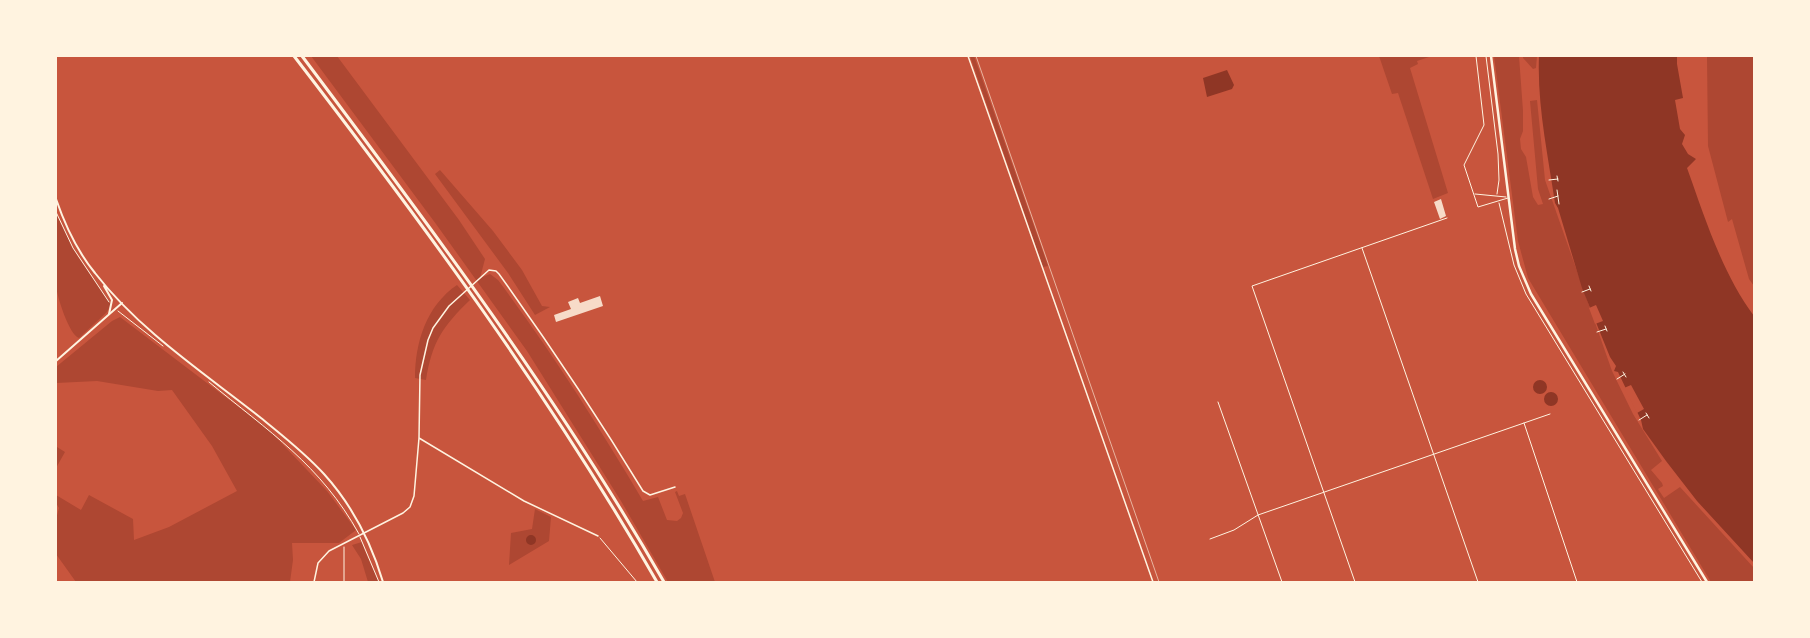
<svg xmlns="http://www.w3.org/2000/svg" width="1810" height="638" viewBox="0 0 1810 638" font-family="'Alegreya Sans',sans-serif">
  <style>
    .green { fill: #ae4732 }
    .water { fill: #8f3625 }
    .pier { fill: #c8553d }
    .building { fill: #f7dbc8 }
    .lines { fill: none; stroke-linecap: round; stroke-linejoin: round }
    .path { stroke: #fff3e0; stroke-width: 1 }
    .service { stroke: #fff3e0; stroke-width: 1 }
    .minor { stroke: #fff3e0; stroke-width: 1.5 }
    .tertiary { stroke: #fff3e0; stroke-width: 2 }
    .secondary { stroke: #fff3e0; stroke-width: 2 }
    .primary { stroke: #fff3e0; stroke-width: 2.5 }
    .motorway { stroke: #fff3e0; stroke-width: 3 }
    .rail { stroke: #e9b49f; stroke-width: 1 }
  </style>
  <rect width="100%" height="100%" fill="#c8553d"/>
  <path class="green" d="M311,56H337L459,220L485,259L480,278L490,274L498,280C551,351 598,425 643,501L658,497L667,520L677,521L681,518L683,513L675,492L677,491L679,496L685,494L715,582H668L621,501L527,351L436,224Z
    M970,56H974L1048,266L1043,267Z
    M1379,56H1432L1417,61L1418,64L1410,68L1448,193L1433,199L1398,93L1392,94Z
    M1494,56H1519L1523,111V131L1520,139L1521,149L1526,157L1533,197L1538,205L1543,204L1538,189L1530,101L1537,100L1545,180L1612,371L1633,414L1662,461L1651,470L1662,483L1663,486L1658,489L1664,498L1680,487L1754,568V582H1711L1528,278L1518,241Z
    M1523,56H1537L1536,68L1533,69L1523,58Z
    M1707,56H1754V286L1749,279L1732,219L1728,222L1708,146Z
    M440,170L493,231L522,270L542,306L550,307L535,315L508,273L435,174Z
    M56,214L78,257L111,304L107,312L79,338C69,335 57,296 56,286C54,262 56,238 56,214Z
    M457,285L470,300C443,326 432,342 426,380L415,378C415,343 426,306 457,285Z
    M120,317L269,430L327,491L356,530L339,543H292L293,560L290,582H76L56,554V519L59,508L56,503V495L81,510L89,495L133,519L134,540L169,527L237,491L212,446L172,390L158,391L97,381L56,383V367L112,321Z
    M57,447L65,452L56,468V448Z
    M535,509L551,517L549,541L509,565L511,533L532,529Z
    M362,542C366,556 373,568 379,582H368L361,559L352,545Z"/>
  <path class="water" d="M1539,56H1677V64L1683,98L1675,100L1680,129L1685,135L1682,144L1688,154L1696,159L1687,168C1705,218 1722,273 1754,316V563L1697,501L1666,461L1643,429L1641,420L1618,372L1614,371L1616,366L1610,357L1582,288L1558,208L1555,203C1548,155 1537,105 1539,56Z
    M1227,70L1234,85L1232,89L1207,97L1203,78Z
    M1533 387a7 7 0 1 1 14 0a7 7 0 1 1-14 0Z
    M1544 399a7 7 0 1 1 14 0a7 7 0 1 1-14 0Z
    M526 540a5 5 0 1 1 10 0a5 5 0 1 1-10 0Z"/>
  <path class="pier" d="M1596,305L1603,321L1595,324L1589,308Z
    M1631,385L1644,409L1637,413L1624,388Z"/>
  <path class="building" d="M1441,199L1446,216L1440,219L1434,202Z
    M600,296L603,306L556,322L554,315L571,309L568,302L578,298L580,303Z"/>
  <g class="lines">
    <path class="path" d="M1486,56L1498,154L1499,180L1497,194
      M1557,176L1558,181
      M1549,180L1558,179
      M1557,190L1559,204
      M1549,199L1558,196
      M1499,203L1514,265L1526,294L1702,582
      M56,212L73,248L109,302
      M1589,286L1591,291
      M1582,292L1590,289
      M118,311L163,346
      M1605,326L1607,331
      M1597,332L1606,329
      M1623,372L1626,377
      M1617,379L1625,374
      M209,382C268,431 321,465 359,534
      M1646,413L1649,418
      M1639,420L1647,415
      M360,537L379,582
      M600,538L637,582
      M344,547V582"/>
    <path class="service" d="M1476,56L1484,125L1464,165L1478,207L1508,198
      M1475,194L1506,197
      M1362,248L1478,582
      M1218,402L1282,582
      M1524,423L1577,582
      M1210,539L1234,530L1258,515L1550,414
      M1355,582L1252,286L1447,218"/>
    <path class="minor" d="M968,56L1153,582
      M419,438L524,501L598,536
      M314,582L318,563L329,551L403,513L410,507L414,496L419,438L420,375L428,340L433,328L449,306L489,270L496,271L499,274C550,345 598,417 643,491L650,495L675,487"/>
    <path class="tertiary" d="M56,361L122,303"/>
    <path class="secondary" d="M56,199C65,225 77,251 95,273C140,331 204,373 261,418C283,436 305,453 324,474C352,505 371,542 383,582
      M104,286L112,300L109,314"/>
    <path class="primary" d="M1491,56L1515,249L1519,266L1531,294L1707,582"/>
    <path class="motorway" d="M294,56C424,225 551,397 657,582
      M302,56C430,226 558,397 664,582"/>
    <path class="rail" d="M976,56L1159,582"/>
  </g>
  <rect width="1810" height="638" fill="none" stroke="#fff3e0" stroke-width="114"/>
</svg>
